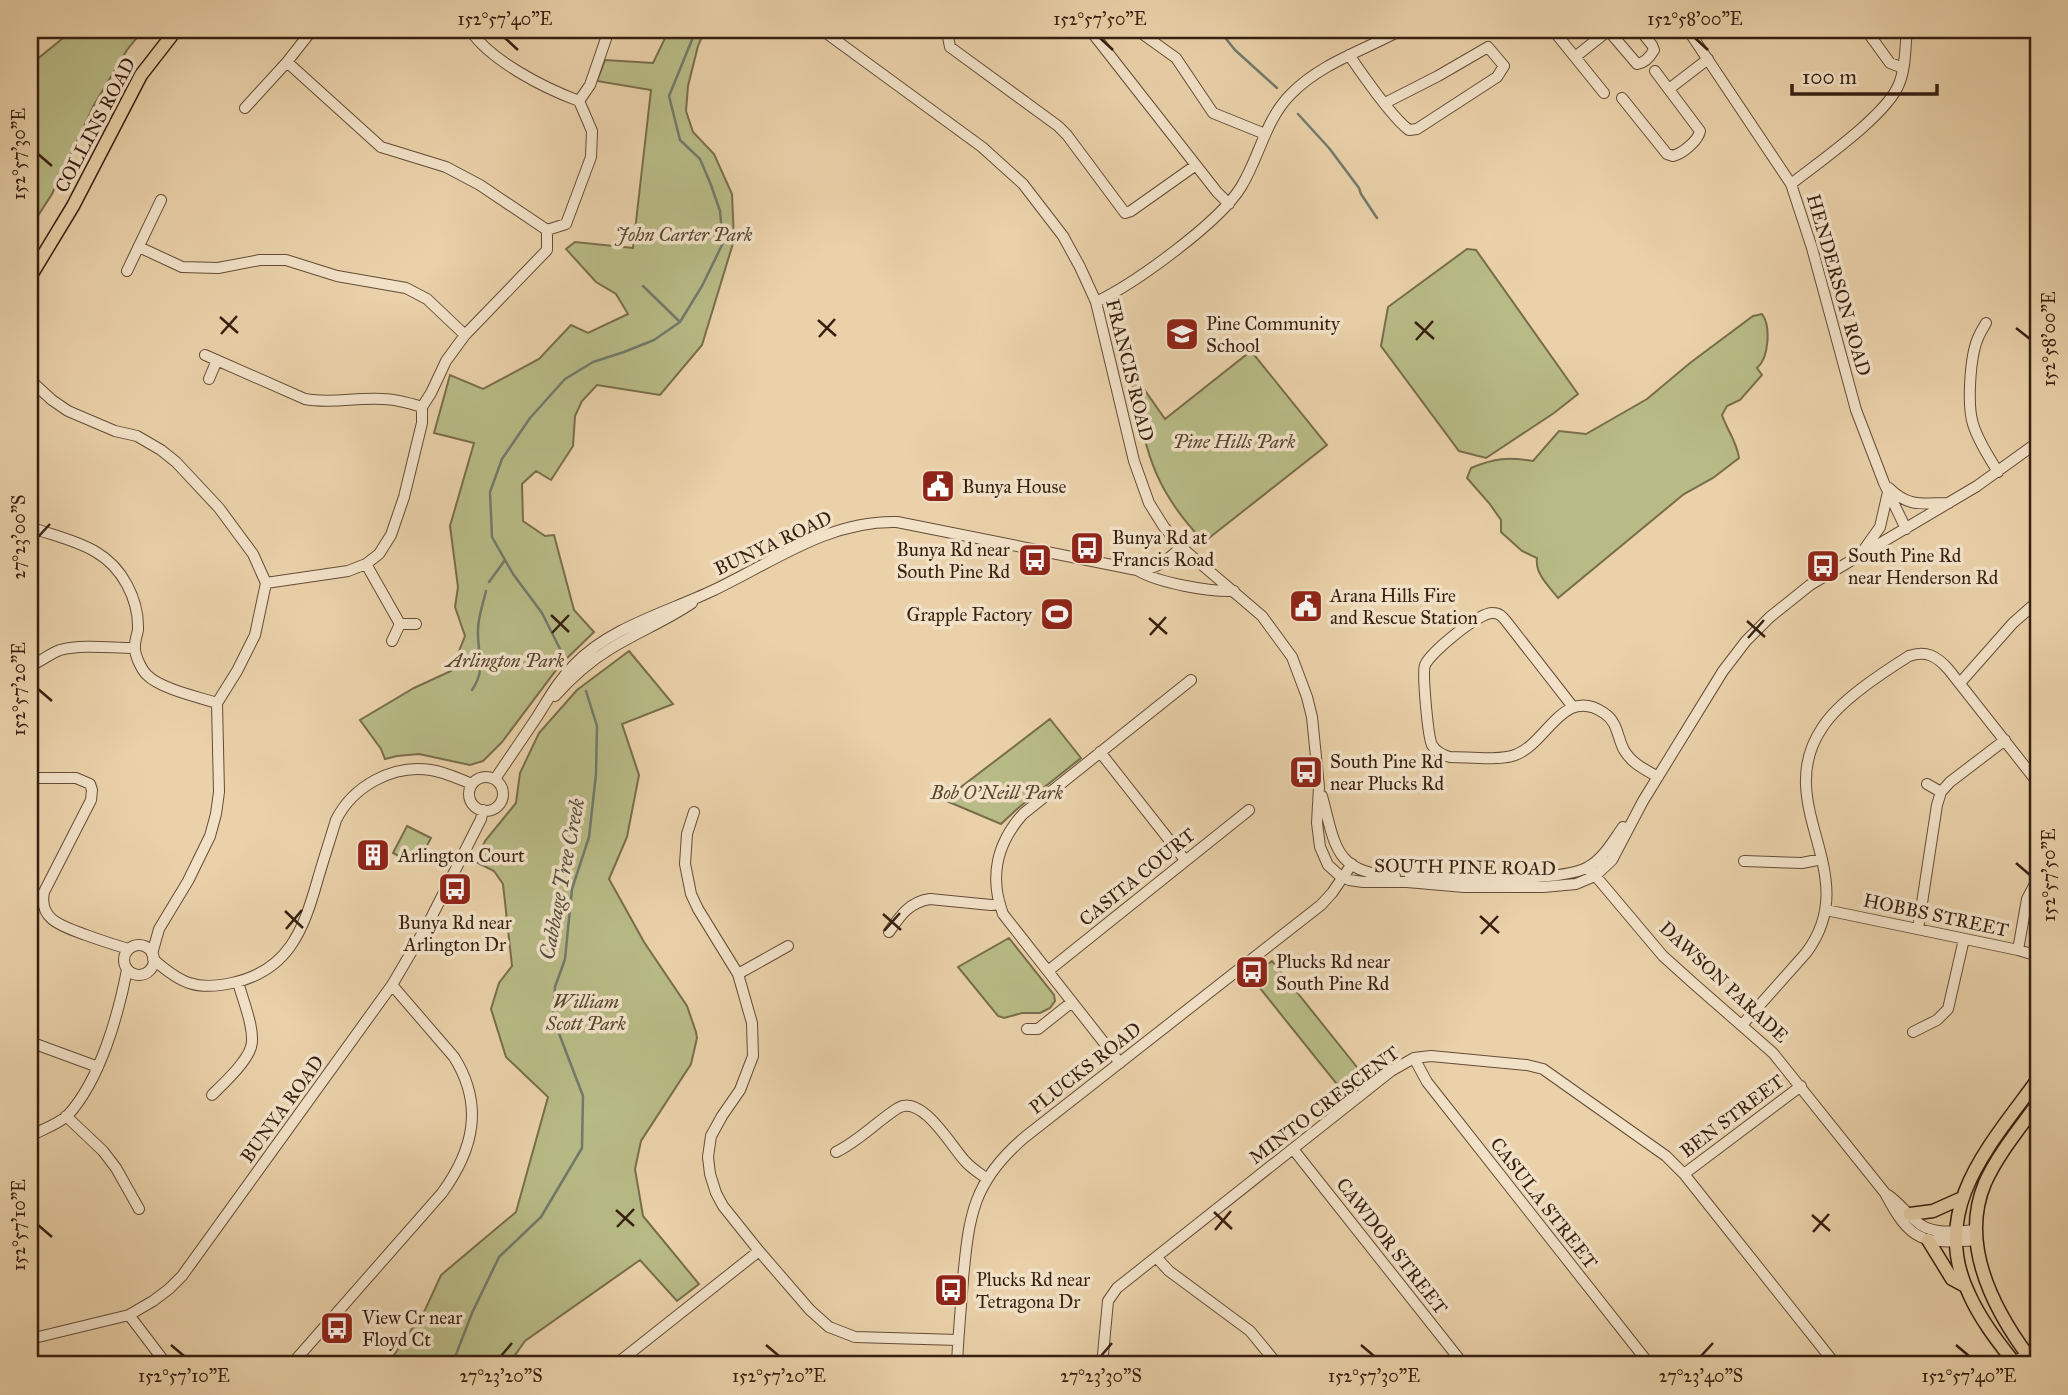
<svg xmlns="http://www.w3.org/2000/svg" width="2068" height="1395" viewBox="0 0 2068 1395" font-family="'IM FELL Great Primer',serif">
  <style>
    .green { fill: #b8bb86; stroke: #786d4b; stroke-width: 2 }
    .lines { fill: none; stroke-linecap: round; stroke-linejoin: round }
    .stream { stroke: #717a6c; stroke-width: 2.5 }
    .minor-casing { stroke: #644c36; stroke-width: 12 }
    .major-casing { stroke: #371f10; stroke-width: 15 }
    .minor { stroke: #f1e1c7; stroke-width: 10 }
    .major { stroke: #ead1a9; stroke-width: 12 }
    .ticks { fill: none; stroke: #371f10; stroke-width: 2.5 }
    .labels { text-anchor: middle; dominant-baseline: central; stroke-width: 7; stroke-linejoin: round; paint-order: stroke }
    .street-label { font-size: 19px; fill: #371f10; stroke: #f1e1c7 }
    .park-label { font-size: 19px; font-style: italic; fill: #57462e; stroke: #f1e1c7 }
    .poi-label { font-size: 19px; fill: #371f10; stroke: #f1e1c7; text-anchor: start }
    .water-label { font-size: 21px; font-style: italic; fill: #544d3e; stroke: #f1e1c7 }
    .neatline { fill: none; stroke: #371f10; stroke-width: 2.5 }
    .ticks-label { font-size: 18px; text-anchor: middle; fill: #371f10 }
  </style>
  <rect width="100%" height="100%" fill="#ead1a9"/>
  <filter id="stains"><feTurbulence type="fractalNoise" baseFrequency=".00286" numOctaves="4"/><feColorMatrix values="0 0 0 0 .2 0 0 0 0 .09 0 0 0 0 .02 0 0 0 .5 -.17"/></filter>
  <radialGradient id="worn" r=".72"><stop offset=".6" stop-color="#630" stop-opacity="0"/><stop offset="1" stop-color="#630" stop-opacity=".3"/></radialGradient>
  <path class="green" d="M73,30H143L127,50L94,105L52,194L30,228V65Z
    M669,30H705L698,46L688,86L686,111L693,132L714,154L732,194L734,240L702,345L660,395L597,385L582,401L575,416L573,446L551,480L536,471L522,484L523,521L545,536L554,535L574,610L594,632L560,665L502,742L483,761L470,765L419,754L397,756L385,759L381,749L360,720L414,688L451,671L465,636L455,607L458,587L450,526L474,443L434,433L450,375L483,389L539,359L571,325L588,333L628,314L616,294L596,282L566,249L575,242L633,248L651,90L597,81L605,60L653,63Z
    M1467,249L1476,250L1578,394L1554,413L1486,458L1459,451L1381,346L1388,307Z
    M1762,314C1771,326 1769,358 1757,368L1762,375L1740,400L1727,406L1722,415C1727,430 1737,442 1739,458L1713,478L1684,494L1558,598C1548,585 1535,574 1537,558L1522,551L1501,532V520L1489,503L1467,478L1471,468C1495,458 1508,457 1533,461L1559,431L1586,434L1647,399L1690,363L1753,316Z
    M1251,351L1327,445L1204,542C1153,489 1147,453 1132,384L1139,382L1165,419Z
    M629,651L673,704L622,724L639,775L627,837L609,879L644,942L687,1006L696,1032L697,1038L691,1064L641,1141L635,1169L643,1216L699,1284L677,1301L640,1260L525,1341L508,1365H387L425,1310L441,1275L516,1212L548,1097L506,1057L491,1009L499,983L512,966L503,884L494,871L476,862L485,841L516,803L520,773L539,733L577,690Z
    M1050,719L1081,758L1017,809L1001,824L944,800Z
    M407,826L431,838L424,851L417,854L412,863L393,853Z
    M1009,938L1054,995L1055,1001L1050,1008L1040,1013H1022L1004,1018L998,1016L958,967Z
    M1272,961L1364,1076L1344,1093L1251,977Z"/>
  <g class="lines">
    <path class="stream" d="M1219,30L1235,50L1277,88
      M1298,114L1329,148L1359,188L1361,194L1377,218
      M643,286L680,322
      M489,582L505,560
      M563,655L542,613L513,574L492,537L490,492L502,459L530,418L565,379L593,362L624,352L654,340L680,322L702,286L723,243L720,211L711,185L700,159L680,140L669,96L696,30
      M472,690C487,669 477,653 478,630C478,617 483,604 486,591
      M452,1365L472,1313L499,1257L541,1217L582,1148L583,1096L553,1018L555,987L565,959L572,889L589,837L596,774L597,726L586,691"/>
    <g class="minor-casing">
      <path id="minor" d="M822,30L982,147L1023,184L1063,236L1080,267L1096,302L1134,461L1149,503L1164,527L1181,547L1262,616L1292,657L1307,697L1312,717L1319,787L1317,823L1320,847L1328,865L1339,875L1349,880L1363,882H1407L1464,887H1543L1576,884L1595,876L1612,860L1643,801L1723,671L1746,641L1770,617L1810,585L1977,486L2038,442
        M953,30L948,37L950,47L1058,126L1067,135L1125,213L1131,211L1196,165
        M1090,30L1217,192L1229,204
        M1137,30L1176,58L1213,113L1265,134
        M1553,30L1604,93
        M1608,30L1637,64C1644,63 1650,57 1654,50L1652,45L1640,30
        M1688,30L1791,184L1812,248L1856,410L1884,483L1906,529
        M1866,30L1890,63L1903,68
        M1349,55C1362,74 1392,118 1409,130L1417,129L1497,77L1504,66L1488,47L1438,76L1385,103
        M1575,57L1609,30
        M287,62L381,147L446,167L480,185L547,230
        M1669,89L1708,59
        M1622,98L1667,154L1673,156C1683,153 1698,141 1700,131L1655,71
        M579,101L590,85L609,30
        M245,108L287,62L309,34
        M1791,184C1819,162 1887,115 1899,84C1906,67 1905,47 1907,30
        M139,247L182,267L218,268L260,260H286L337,276L406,288L427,299L465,335
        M127,271L161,200
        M1096,302C1134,284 1219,223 1241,187C1260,156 1265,120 1291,94C1321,63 1365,50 1401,30
        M1986,323C1983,328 1980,333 1978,338C1970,356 1967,405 1973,424C1978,441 1989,457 1998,472
        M205,355L305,399C331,404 357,397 383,399C396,399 409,403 422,407
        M209,379L217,360
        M30,380L52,400L68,411L115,431L137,436L161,450L176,462L219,508L253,554L266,583L255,635L237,671L217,703L219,792L216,814L210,836L188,881L159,929L152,954
        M1889,488C1909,508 1923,503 1949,503
        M30,527C51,535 76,540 96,552C122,567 139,599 138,630C137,635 135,640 135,646C134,654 141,669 147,675C161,689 198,697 217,703
        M1863,551L1880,527L1888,492
        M366,564L400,624
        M1137,570C1158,583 1210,592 1234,591
        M266,583L348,571L366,564L379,554L391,535L404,497L422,423V407L431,393L446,361L465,335L547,250V230L566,224L591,157L592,131L579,101C544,88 491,61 470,30
        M392,641L400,624H416
        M30,666C40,662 51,653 60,650C83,644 111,648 134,648
        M1960,683L2013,623L2038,601
        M555,696C571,678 589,662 610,649C637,632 666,621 692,603
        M1573,707L1506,621C1502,616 1499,613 1493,613C1479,612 1431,652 1425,665C1422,673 1428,737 1432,745C1436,752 1442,755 1450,757C1468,757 1498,761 1515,755C1547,744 1563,685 1604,713C1618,722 1617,737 1624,750C1631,763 1646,770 1658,777
        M1100,752L1185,860
        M469 794a17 17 0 1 1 34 0a17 17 0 1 1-34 0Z
        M30,778H76L90,784L92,790L91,800L44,892C38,921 65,927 86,935C100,940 114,945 129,949
        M495,779C509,758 523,738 537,717C549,698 558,681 574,665C610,627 668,612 714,590C773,562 829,520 897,522L1137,570C1156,570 1168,560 1181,547
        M1927,784L1941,792
        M1322,796C1335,844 1334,874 1395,876
        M694,812L687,834L685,864L691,894L698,909L738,974L752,1023L753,1056L740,1090L722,1116L711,1136L708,1157L710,1174L716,1193L723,1206L759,1251L810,1310L829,1327L855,1337L958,1340
        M1744,861L1802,863L1822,859
        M1588,867L1663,956L1693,983L1773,1053L1885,1193C1911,1243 1923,1244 1977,1240
        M1410,876C1448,877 1558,884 1588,867C1603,859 1613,841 1623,827
        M1826,910L2018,950L2038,956
        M1918,929L1937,805L1941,792L1950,782L2005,740
        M889,932C900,916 909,902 930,899L991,905L1000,904
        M124 960a15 15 0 1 1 30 0a15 15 0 1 1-30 0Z
        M2018,950L2027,899L2038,878
        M153,959C180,983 196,991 232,983C288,971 303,931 317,882C323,861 330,840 336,820C353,786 393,764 431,770C445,772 459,779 472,784
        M1048,971L1249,810
        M738,974L788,946
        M1742,1025L1806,953C1866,874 1770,806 1822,728C1839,701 1882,673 1909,656C1926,650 1937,656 1949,670L2038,783
        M1027,1029H1038L1072,1002
        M1913,1032L1937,1020L1948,1009L1964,939
        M30,1042L98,1067
        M1414,1058L1427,1082L1650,1365
        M1120,1063L1003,914C989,877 997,843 1023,814L1191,680
        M212,1095C224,1083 246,1063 251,1047C256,1031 242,998 238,982
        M66,1116L103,1151L116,1168L139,1209
        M30,1136C41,1130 59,1124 68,1115C100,1080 118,1016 127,970
        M1293,1149L1464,1365
        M836,1152C859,1141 876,1122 898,1108C922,1094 951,1146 965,1161C971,1168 979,1173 986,1178
        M1684,1174L1801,1086
        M1888,1195C1901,1204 1909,1217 1921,1225C1936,1235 1959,1231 1976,1230
        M1156,1257L1169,1271L1250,1331L1278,1365
        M129,1315L167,1365
        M30,1339L129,1315L153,1301L169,1289L182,1276L392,985L429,922L481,819L483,810
        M291,1365L442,1193C474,1149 484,1105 454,1057L392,985
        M615,1365L759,1251
        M957,1365C958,1337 961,1308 963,1279C969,1215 973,1181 1025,1137L1321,905L1332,893L1352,864
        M1102,1365L1108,1301L1117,1288L1391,1071L1414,1058L1431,1056L1527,1065L1543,1069L1666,1156L1684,1174L1836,1365
        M2001,1365L2028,1356"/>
    </g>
    <g class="major-casing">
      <path id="major" d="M30,277L73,206L141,75L176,30
        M1910,1214L1933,1211L1962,1198
        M1928,1240L1952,1279L1965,1286
        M2016,1365C1999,1343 1981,1321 1969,1294C1928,1209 1991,1144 2038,1079
        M2035,1365C1997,1316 1958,1247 1985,1183C1998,1154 2020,1128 2038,1103"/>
    </g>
    <use href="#minor" class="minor"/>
    <use href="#major" class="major"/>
  </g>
  <path class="ticks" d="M505,38L518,50M1100,38L1113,50M1695,38L1708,50M38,154L52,166M220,317L238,333M818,320L836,336M1415,322L1434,339M2016,328L2030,339M221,334L237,316M819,337L835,319M1416,340L1433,321M38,537L50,524M551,615L569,632M1149,618L1167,634M1747,621L1765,637M552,633L569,615M1150,635L1166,617M1748,638L1764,620M38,689L52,701M2016,863L2030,875M285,911L303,928M883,914L901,930M1480,916L1499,933M286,929L302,910M884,931L900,913M1481,934L1498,916M616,1210L634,1226M1214,1212L1232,1229M1812,1215L1830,1231M38,1225L52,1237M617,1227L634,1209M1215,1230L1231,1211M1813,1232L1829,1214M171,1345L184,1356M766,1345L779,1356M1361,1345L1374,1356M1956,1345L1969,1356M501,1356L512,1343M1101,1356L1112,1343M1701,1356L1713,1343"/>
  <defs>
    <g id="school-square" transform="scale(1.75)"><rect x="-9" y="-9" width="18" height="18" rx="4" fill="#8f2418" stroke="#f1e1c7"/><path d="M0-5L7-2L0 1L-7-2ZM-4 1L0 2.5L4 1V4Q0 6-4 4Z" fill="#fff"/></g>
    <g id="civic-square" transform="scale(1.75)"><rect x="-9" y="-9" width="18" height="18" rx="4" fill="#8f2418" stroke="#f1e1c7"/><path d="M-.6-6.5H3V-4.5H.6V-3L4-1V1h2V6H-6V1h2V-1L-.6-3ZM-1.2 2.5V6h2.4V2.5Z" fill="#fff"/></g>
    <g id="bus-square" transform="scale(1.75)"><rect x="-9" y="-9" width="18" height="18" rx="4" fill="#8f2418" stroke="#f1e1c7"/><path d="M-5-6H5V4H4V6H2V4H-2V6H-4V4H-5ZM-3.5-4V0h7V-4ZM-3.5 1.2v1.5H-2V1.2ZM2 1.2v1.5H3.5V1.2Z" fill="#fff"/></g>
    <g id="stadium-square" transform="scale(1.75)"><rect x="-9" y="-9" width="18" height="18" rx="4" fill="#8f2418" stroke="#f1e1c7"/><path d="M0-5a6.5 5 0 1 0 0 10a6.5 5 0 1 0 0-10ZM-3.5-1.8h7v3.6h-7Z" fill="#fff"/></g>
    <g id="building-square" transform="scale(1.75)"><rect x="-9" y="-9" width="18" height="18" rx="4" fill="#8f2418" stroke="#f1e1c7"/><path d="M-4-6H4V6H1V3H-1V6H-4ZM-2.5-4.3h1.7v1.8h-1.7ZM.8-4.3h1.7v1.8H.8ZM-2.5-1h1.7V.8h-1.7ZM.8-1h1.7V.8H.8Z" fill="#fff"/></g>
  </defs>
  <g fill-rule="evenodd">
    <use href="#school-square" x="1182" y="334"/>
    <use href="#civic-square" x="938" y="486"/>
    <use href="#bus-square" x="1087" y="548"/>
    <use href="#bus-square" x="1035" y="560"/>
    <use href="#bus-square" x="1823" y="566"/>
    <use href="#civic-square" x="1306" y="606"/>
    <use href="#stadium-square" x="1057" y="614"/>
    <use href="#bus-square" x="1306" y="772"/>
    <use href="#building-square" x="373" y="855"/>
    <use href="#bus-square" x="455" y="889"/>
    <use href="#bus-square" x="1252" y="972"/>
    <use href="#bus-square" x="951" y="1290"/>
    <use href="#bus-square" x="337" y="1328"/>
  </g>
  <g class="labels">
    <g class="street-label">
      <text transform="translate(95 125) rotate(-62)">COLLINS ROAD</text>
      <text transform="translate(1839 285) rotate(74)">HENDERSON ROAD</text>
      <text transform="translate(1130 370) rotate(76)">FRANCIS ROAD</text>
      <text transform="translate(773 543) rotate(-25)">BUNYA ROAD</text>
      <text transform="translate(1465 867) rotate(1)">SOUTH PINE ROAD</text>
      <text transform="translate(1137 877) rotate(-39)">CASITA COURT</text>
      <text transform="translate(1936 915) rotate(12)">HOBBS STREET</text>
      <text transform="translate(1724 982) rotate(43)">DAWSON PARADE</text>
      <text transform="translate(1085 1068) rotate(-38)">PLUCKS ROAD</text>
      <text transform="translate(1324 1105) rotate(-37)">MINTO CRESCENT</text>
      <text transform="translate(282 1109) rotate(-54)">BUNYA ROAD</text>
      <text transform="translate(1732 1116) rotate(-37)">BEN STREET</text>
      <text transform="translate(1544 1203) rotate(52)">CASULA STREET</text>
      <text transform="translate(1392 1246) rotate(52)">CAWDOR STREET</text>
    </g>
    <g class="park-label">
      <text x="684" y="234">John Carter Park</text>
      <text x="1234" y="441">Pine Hills Park</text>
      <text x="505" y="660">Arlington Park</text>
      <text x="997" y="792">Bob O'Neill Park</text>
      <text x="586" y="1001">William<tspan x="586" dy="22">Scott Park</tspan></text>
    </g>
    <g class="poi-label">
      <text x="1206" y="323">Pine Community<tspan x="1206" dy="22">School</tspan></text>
      <text x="962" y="486">Bunya House</text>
      <text x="1112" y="537">Bunya Rd at<tspan x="1112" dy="22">Francis Road</tspan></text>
      <text x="1010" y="549" text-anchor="end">Bunya Rd near<tspan x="1010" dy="22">South Pine Rd</tspan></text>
      <text x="1848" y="555">South Pine Rd<tspan x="1848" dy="22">near Henderson Rd</tspan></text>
      <text x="1330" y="595">Arana Hills Fire<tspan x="1330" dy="22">and Rescue Station</tspan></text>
      <text x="1032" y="614" text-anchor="end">Grapple Factory</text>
      <text x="1330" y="761">South Pine Rd<tspan x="1330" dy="22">near Plucks Rd</tspan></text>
      <text x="398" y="855">Arlington Court</text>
      <text x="455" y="922" text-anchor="middle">Bunya Rd near<tspan x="455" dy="22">Arlington Dr</tspan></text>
      <text x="1276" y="961">Plucks Rd near<tspan x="1276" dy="22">South Pine Rd</tspan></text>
      <text x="976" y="1279">Plucks Rd near<tspan x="976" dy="22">Tetragona Dr</tspan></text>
      <text x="362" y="1317">View Cr near<tspan x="362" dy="22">Floyd Ct</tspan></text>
    </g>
    <g class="water-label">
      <text transform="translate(562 879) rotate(-79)">Cabbage Tree Creek</text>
    </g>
  </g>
  <rect width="2068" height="1395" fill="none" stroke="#ead1a9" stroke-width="77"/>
  <path d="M1792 84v10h145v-10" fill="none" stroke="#371f10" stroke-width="3.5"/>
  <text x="1802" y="84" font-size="21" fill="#371f10" stroke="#f1e1c7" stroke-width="5" paint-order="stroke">100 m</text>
  <rect x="38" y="38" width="1992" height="1318" class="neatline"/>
  <g class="ticks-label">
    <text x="505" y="25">152°57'40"E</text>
    <text x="1100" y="25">152°57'50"E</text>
    <text x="1695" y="25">152°58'00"E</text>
    <text transform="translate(19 154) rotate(-90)" y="6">152°57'30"E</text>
    <text transform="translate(2049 339) rotate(-90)" y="6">152°58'00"E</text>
    <text transform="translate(19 537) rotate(-90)" y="6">27°23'00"S</text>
    <text transform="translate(19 689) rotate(-90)" y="6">152°57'20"E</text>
    <text transform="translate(2049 875) rotate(-90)" y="6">152°57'50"E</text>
    <text transform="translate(19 1225) rotate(-90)" y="6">152°57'10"E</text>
    <text x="184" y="1382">152°57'10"E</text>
    <text x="501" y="1382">27°23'20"S</text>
    <text x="779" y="1382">152°57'20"E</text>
    <text x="1101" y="1382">27°23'30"S</text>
    <text x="1374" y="1382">152°57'30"E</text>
    <text x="1701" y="1382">27°23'40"S</text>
    <text x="1969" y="1382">152°57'40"E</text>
  </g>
  <rect width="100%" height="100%" filter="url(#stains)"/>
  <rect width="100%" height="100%" fill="url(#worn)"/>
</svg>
